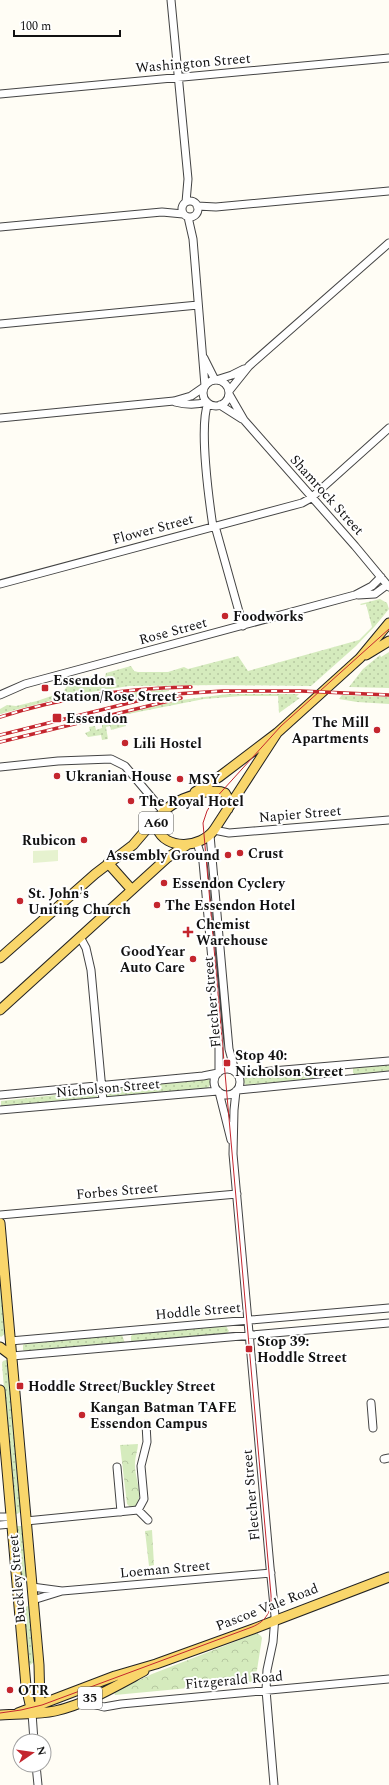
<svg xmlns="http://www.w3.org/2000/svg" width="389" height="1785" viewBox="0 0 389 1785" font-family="Spectral,serif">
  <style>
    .grass { fill: url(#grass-dots) }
    .park { fill: url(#park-crowns) }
    .pitch { fill: #e6f2cf }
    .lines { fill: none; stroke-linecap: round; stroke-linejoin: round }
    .minor-casing { stroke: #444; stroke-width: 9 }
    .major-casing { stroke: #222; stroke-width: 11 }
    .minor { stroke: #fff; stroke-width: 7 }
    .major { stroke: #f9d66b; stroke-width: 9 }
    .tram { stroke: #c4262e; stroke-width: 1 }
    .rail-casing { stroke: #c4262e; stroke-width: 3.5 }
    .rail { stroke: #fff; stroke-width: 2; stroke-dasharray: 6; stroke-linecap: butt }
    .poi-dot { fill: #c4262e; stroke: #fff; stroke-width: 1.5 }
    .labels { text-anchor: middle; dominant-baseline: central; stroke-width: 4; stroke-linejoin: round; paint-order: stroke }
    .shield { fill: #fff; stroke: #585858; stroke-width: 1 }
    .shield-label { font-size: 13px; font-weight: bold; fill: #111 }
    .street-label { font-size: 14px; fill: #111; stroke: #fff }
    .poi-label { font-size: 14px; font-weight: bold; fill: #111; stroke: #fff; text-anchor: start }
  </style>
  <defs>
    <pattern id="grass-dots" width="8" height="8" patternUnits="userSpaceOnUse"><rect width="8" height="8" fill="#d5ebbd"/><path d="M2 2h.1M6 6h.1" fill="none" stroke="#b6c8a1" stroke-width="1.8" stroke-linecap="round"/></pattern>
    <pattern id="park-crowns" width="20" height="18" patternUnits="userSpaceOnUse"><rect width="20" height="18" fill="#d5ebbd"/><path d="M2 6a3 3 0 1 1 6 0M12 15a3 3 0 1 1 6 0" fill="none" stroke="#b6c8a1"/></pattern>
  </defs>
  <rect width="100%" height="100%" fill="#fffdf5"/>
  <path class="grass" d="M380,599L387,603L389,609L375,626L356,646L311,686L220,685L129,686L72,695L0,714V709L7,705L16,706L37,701L63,692L70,682L97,675L100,683L104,682L106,673L131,666L134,671L138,672H168L184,667L188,669L238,656L248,671L359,640L372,627L366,604L361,605L360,604Z
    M389,652V688L349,687L363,669L380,655L381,657Z
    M140,691L169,690V691L119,701L118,694Z
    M228,694H299L296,697L300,698L279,713L278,696H241L204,699L118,716L126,726L111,730L110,726L106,727L108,739L102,740L101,735L88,737L85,733L90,731L89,727L95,726L96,730L102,728V724H105L104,719L106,718L181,700Z
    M342,695L389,697V704L357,702L339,699Z
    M389,1063V1073L356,1075L353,1073V1068L355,1067Z
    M338,1069L340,1074L337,1077L246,1085L243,1082L245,1076Z
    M206,1079L210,1080L211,1083L208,1088L111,1098L106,1095L105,1092L108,1089Z
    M93,1091L98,1092L99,1095L95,1098L1,1108V1101Z
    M0,1264L6,1333L1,1337L0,1336Z
    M226,1326L229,1331L226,1334L134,1343L131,1341V1336L133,1334Z
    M122,1335L125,1343L26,1352L23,1350V1345L26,1343Z
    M6,1360L9,1362L22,1510L19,1513L16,1514L14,1511L2,1364L3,1361Z
    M17,1526H21L24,1528L27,1581L23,1583L21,1582L16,1529Z
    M27,1606L30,1607L34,1662L30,1665L28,1663L23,1610Z"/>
  <path class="park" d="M138,1444C138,1450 135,1456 135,1463C134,1477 144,1494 136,1507L131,1508L127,1504L120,1445Z
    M152,1530L154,1565L149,1566L145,1531Z
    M257,1633L261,1636L262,1638L257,1670L252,1682L115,1695L114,1692L152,1674Z"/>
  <path class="pitch" d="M58,850V861L33,863V851Z"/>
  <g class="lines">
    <g class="minor-casing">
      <path id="minor" d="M171,0L188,179L186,202
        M0,94L389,58
        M182 209a8 8 0 1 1 16 0a8 8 0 1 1-16 0Z
        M197,206L216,207L389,191
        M188,217L193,239L205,386
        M0,227L162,212L183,214
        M0,324L198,305
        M204,358L215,380
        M203 393a13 13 0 1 1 26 0a13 13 0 1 1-26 0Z
        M216,380L232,375L244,369
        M229,391L249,366L389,243
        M229,394L244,420L355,546L389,587
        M175,402C186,405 197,405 207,402
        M208,403C199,426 209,500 213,527
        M220,405L242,419
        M0,418L174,401L191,396L204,387
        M215,526L243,626
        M0,584L302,503L311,498L389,428
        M358,595L375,594L387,585
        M0,695L25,684L355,595L372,586L381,577
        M0,767L58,761L111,759L125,766L163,811
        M214,830L229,833L389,820
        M210,835L229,1049L235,1071
        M197,843L203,862L219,1036V1071
        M80,937L86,948L91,970L103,1101
        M214 1082a13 13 0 1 1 26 0a13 13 0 1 1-26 0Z
        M236,1071L248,1073L389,1061
        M238,1090L389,1075
        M236,1091L234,1110L233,1154L270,1567L275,1616L273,1642L267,1670L266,1690L274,1785
        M219,1092L231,1140
        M0,1095L203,1076L218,1073
        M0,1110L218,1091
        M0,1215L237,1194
        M10,1341L389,1308
        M12,1356L389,1323
        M371,1403L373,1428
        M384,1459L389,1458
        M117,1467L121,1512
        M138,1510L148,1520
        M0,1517H11
        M26,1521L138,1510L144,1499L141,1466L147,1442L146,1424
        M0,1525L11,1524
        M32,1587L62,1591L271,1573
        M33,1600L62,1591
        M84,1702L104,1707L121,1704L389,1679
        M32,1713L34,1741
        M36,1765L38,1785"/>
    </g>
    <g class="major-casing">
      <path id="major" d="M366,655L389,641
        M195,792L219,777L277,733L360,658L389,623
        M228,809L229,800L225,793C208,785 153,805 157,828C166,851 201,848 214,830L277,733
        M108,863L132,890
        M0,958L95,874L133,845L157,817
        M0,1010L167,858L187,845
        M0,1223L39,1665L40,1704L37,1709L32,1713L26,1686L0,1390
        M0,1347L12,1356
        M18,1713L115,1676L156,1664L253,1629L389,1577
        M0,1715C18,1713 37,1715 55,1711C84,1705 118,1685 144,1671"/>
    </g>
    <use href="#minor" class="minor"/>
    <use href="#major" class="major"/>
    <path class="tram" d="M0,1713L21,1710L42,1705L252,1627C267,1621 272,1610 271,1595L203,823L207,811L213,801L281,726L389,629"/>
    <g class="rail-casing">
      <path id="rail" d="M0,717C63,697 125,688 191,687
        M0,735L141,700L175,694L223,691H301L389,695
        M0,742L181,698"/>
    </g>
    <use href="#rail" class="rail"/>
  </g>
  <g class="poi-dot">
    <circle cx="225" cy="616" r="4"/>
    <rect x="41" y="684" width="8" height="8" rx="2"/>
    <rect x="52" y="713" width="10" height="10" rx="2"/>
    <circle cx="377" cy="730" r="4"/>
    <circle cx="125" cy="743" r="4"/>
    <circle cx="57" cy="776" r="4"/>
    <circle cx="180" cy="779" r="4"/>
    <circle cx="131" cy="801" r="4"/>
    <circle cx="84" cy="840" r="4"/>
    <circle cx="240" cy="853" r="4"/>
    <circle cx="228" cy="855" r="4"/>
    <circle cx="164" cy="883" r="4"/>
    <circle cx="20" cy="901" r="4"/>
    <circle cx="157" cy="905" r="4"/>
    <path d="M186 926h4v4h4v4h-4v4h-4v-4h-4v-4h4z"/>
    <circle cx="193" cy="959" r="4"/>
    <rect x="223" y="1059" width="8" height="8" rx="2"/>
    <rect x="245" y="1345" width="8" height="8" rx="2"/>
    <rect x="16" y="1382" width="8" height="8" rx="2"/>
    <circle cx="82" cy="1415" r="4"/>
    <circle cx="10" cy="1690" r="4"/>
  </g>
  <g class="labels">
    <g class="shield">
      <rect x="139" y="812" width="34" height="22" rx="3"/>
      <rect x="78" y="1687" width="24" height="22" rx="3"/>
    </g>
    <g class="shield-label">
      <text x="156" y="823">A60</text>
      <text x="90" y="1698">35</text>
    </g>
    <g class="street-label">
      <text transform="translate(193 63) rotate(-5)">Washington Street</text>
      <text transform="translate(327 495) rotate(48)">Shamrock Street</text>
      <text transform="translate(153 529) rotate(-15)">Flower Street</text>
      <text transform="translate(173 631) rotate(-15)">Rose Street</text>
      <text transform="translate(300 814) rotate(-5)">Napier Street</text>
      <text transform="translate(212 1002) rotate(-95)">Fletcher Street</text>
      <text transform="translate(108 1088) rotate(-5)">Nicholson Street</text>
      <text transform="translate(117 1191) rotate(-5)">Forbes Street</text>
      <text transform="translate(198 1311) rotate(-5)">Hoddle Street</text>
      <text transform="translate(251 1495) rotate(-95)">Fletcher Street</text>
      <text transform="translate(165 1569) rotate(-5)">Loeman Street</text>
      <text transform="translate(17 1579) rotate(-95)">Buckley Street</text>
      <text transform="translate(267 1607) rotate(-21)">Pascoe Vale Road</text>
      <text transform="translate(234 1680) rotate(-5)">Fitzgerald Road</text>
    </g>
    <g class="poi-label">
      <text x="233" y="616">Foodworks</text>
      <text x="53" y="680">Essendon<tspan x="53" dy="16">Station/Rose Street</tspan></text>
      <text x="66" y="718">Essendon</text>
      <text x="369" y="722" text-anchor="end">The Mill<tspan x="369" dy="16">Apartments</tspan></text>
      <text x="133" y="743">Lili Hostel</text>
      <text x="65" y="776">Ukranian House</text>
      <text x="188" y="779">MSY</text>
      <text x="139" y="801">The Royal Hotel</text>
      <text x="76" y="840" text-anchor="end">Rubicon</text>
      <text x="248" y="853">Crust</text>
      <text x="220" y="855" text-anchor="end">Assembly Ground</text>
      <text x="172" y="883">Essendon Cyclery</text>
      <text x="28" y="893">St. John's<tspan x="28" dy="16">Uniting Church</tspan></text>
      <text x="165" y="905">The Essendon Hotel</text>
      <text x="196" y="924">Chemist<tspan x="196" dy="16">Warehouse</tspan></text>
      <text x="185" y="951" text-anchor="end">GoodYear<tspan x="185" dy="16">Auto Care</tspan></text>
      <text x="235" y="1055">Stop 40:<tspan x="235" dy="16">Nicholson Street</tspan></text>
      <text x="257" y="1341">Stop 39:<tspan x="257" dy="16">Hoddle Street</tspan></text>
      <text x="28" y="1386">Hoddle Street/Buckley Street</text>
      <text x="90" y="1407">Kangan Batman TAFE<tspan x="90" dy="16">Essendon Campus</tspan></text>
      <text x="18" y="1690">OTR</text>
    </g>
  </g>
  <g transform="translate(32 1753) rotate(77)"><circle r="19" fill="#ffffff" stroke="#a0a0a0"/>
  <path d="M0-3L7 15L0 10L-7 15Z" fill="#c4262e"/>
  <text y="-6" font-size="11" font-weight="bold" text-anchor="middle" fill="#111111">N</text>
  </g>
  <path d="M14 30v6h106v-6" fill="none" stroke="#111111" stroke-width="2"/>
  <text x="20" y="30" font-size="12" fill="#111111" stroke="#ffffff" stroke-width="3" paint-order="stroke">100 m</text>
</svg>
